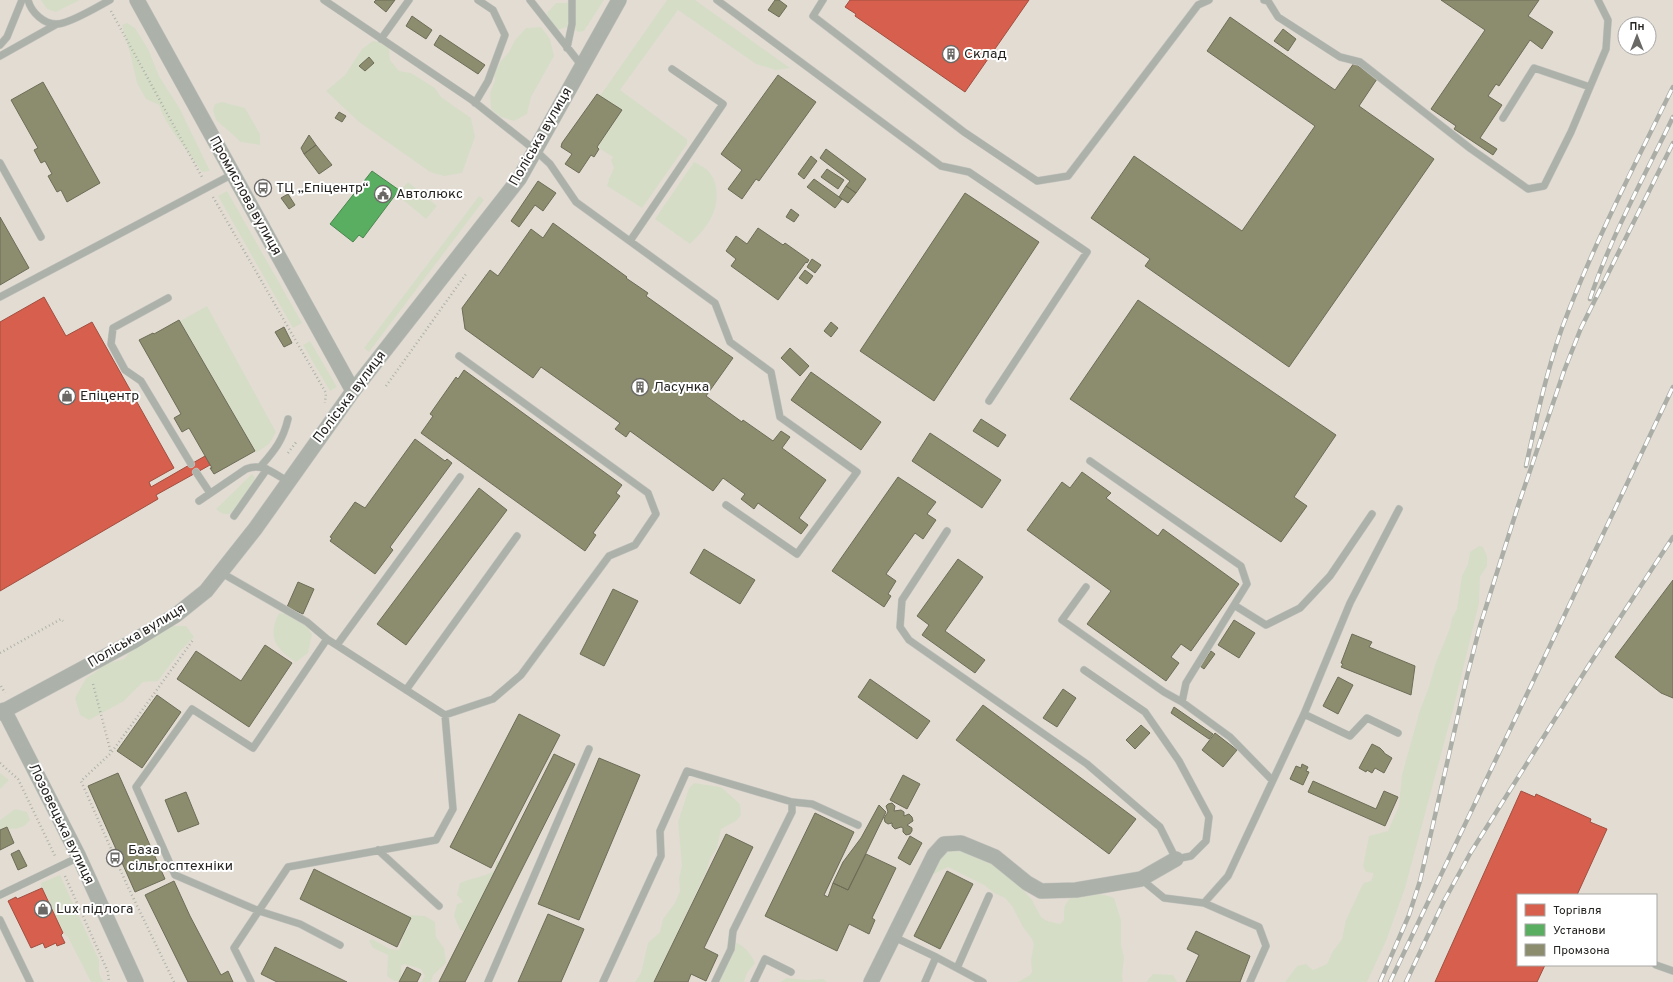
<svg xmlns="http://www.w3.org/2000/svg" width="1673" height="982" viewBox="0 0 1673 982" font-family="Overpass,sans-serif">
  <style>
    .built { fill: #e3dcd3; fill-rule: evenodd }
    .green { fill: #d6ddc7 }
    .shops { fill: #d6604d; stroke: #a14e40 }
    .public { fill: #5aae61; stroke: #4a854e }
    .industry { fill: #8c8c6e; stroke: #6d6d57 }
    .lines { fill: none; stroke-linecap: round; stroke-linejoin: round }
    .lane-casing { stroke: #c8c6c3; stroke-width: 8 }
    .street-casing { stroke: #c8c6c3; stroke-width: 16 }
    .path { stroke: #aeb2aa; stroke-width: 2.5; stroke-dasharray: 1 3; stroke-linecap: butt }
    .lane { stroke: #acb2a9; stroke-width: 7 }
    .street { stroke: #acb2a9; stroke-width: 15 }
    .rail-casing { stroke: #aaaea6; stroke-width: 4.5 }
    .rail { stroke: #fff; stroke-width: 3; stroke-dasharray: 9; stroke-linecap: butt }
    .labels { text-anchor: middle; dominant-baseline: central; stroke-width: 4; stroke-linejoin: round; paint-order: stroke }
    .poi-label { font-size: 14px; fill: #252421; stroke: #fff; text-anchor: start }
    .street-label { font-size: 14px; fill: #252421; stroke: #fff }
  </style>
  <rect width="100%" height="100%" fill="#edeae6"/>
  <path class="built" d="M0,0H1673V982H0ZM1625,24H1649V48H1625ZM1518,895H1656V965H1518Z"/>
  <path class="green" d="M41,0H80L56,12L47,9Z
    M568,0H604L584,31L578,32L574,29L570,13L567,27L557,30L552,27L547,13L556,3H567Z
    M667,0H695L790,68L776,70L756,64L678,10L620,90L687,139V144L642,208L607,186L609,180L608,179L610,177L614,168L611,160L613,157L597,147L622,110L600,96Z
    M127,23L135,28L148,49L159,76L180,109L210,171L202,172C188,150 167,129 159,105L146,99L137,83L130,53L122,25Z
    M541,27L550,39L554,56L531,97L527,114L514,121L501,117L491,109L490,93L495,80L494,74L501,61L509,52L515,40L526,28Z
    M373,41L385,43L389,49L390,60L399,71L411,73L435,88L441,97L471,118L475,137L462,173L444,176L430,172L359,122L326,91L345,75L362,49Z
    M222,102L245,108L260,134V145L241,142L216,120L213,110L215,104Z
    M694,162C700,165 706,168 710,173C720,186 718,207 710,220C705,229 697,237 690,244L655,219Z
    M408,182L437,206L426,219L397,195Z
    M227,191L302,323L293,328L218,196Z
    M479,196L484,200L369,352L364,348Z
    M207,306L276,432L269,444L256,453L180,321Z
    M310,341L337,387L330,391L303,345Z
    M252,474L255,477L254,481C248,489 239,507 231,513C226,516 220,513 216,509Z
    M1479,546L1483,547L1487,556V566L1480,577L1479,603L1454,706L1405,888L1386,941L1367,982H1285L1297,966L1306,964L1313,970L1327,964L1333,951L1342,939L1346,920L1362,886L1364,883L1371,881L1373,876V873L1366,872L1363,866L1369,836L1388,831L1399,806L1402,775L1420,710L1429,687L1435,665L1450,628L1452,618L1457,609L1462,576L1468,564L1470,552Z
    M279,613C299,615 301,618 312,634L308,653L296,662C275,649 267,636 279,613Z
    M170,626H186L194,637L182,649L158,681L143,682L124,701L89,720L80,715L75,698L86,678L97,671L105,664L124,659L134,647Z
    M0,773L9,780L0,789Z
    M694,783L721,787L740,804L741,815L736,821L721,829L717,848L710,859L706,872L654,982H635L641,973L648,943L660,932L663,919L675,903L680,891L679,878L682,866L678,822L689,788Z
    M15,809L27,812L30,820C20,834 11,825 0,832V820Z
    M955,846L1003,867L1032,900L1041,917L1047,921L1060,924L1064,920C1064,914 1063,907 1067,902C1076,890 1102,893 1114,898L1121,920V945L1124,957L1122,977L1123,982H1018L1030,975L1032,972L1031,959L1034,944L1032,939L1023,927L1012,906L1005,898L994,893L984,885L948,867L934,874L931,871L928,855Z
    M496,861L505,862L471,932L460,930L454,916L457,904L463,902L457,895L460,883C471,878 486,877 495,870Z
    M60,875L99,960V973L103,982H91L68,937L63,933L42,888L41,883Z
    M409,915L425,916L435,922L436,937L444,948L446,963L433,975L431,982H421L425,976L421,969L404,964L401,966V981H394L387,976L388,955L373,948L369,941L372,939L390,949L399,950L404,933L409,927Z
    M735,942C746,947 750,953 755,963L747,973L744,982H711L718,979L724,960L727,944Z
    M1153,974L1173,975L1177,982H1146Z
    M787,978L807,980L823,979L827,982H780Z"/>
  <path class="shops" d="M850,0H1029L965,92L855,16L856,14L845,7Z
    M44,297L66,336L92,322L174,468L149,482L151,487L205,456L210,465L156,495L158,499L0,591V322Z
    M1521,791L1535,797L1536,794L1591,819L1590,822L1607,829L1577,895H1518V965H1545L1537,982H1435Z
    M42,888L63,933L61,935L65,943L57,946L56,943L45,948L43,943L31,948L8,901L16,897L17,899Z"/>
  <path class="public" d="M372,171L399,190L363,238L359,235L353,242L330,224Z"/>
  <path class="industry" d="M376,0H395L386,12L374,2Z
    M775,0H779L787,6L779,17L768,10Z
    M1441,0H1539L1528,16L1553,32L1542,49L1530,40L1499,86L1496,84L1488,96L1502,105L1480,138L1497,149L1493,155L1454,129L1456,126L1431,109L1485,30Z
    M412,16L432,30L426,39L406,26Z
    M1230,17L1335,90L1354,63L1377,79L1359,106L1434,159L1289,367L1145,266L1150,259L1091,218L1134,156L1242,231L1315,126L1207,51Z
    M1283,29L1296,39L1288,51L1274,41Z
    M440,35L485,65L478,74L434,45Z
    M369,57L374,63L365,71L359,66Z
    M778,75L816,102L759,181L756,179L742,199L728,189L742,170L721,154Z
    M43,82L100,183L67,202L61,190L57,192L48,176L52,174L45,161L41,163L34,150L38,148L11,100Z
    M597,94L622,110L597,147L599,149L594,157L591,155L579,173L565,164L572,154L561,147L562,143Z
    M339,112L346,116L342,122L335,118Z
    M309,135L316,145L304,154L301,148Z
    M316,145L332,165L319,174L304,154Z
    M826,149L866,179L856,193L846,186L850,181L820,158Z
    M811,156L817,161L804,179L798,174Z
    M827,169L844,180L838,189L821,177Z
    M814,179L842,199L835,208L807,187Z
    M538,181L556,193L543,211L535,205L519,227L511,221Z
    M846,186L856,193L848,203L839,197Z
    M965,193L1039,242L934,401L860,351Z
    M288,194L295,205L289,209L281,198Z
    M791,209L799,215L794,222L786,217Z
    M0,217L29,268L0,285Z
    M553,223L627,277L626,278L648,293L646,296L733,358L706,396L742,422L743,420L773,441L781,431L790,437L782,448L826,480L799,518L808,525L801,534L758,503L754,509L741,499L745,494L723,478L713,491L630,431L626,437L615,429L620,423L541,367L533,378L465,329L462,308L490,270L498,276L531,229L543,238Z
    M758,228L783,245L785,243L809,260L807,263L806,262L778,300L731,266L736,259L726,251L736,236L747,244Z
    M812,259L821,265L815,273L807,267Z
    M805,270L813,276L807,284L799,278Z
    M1138,300L1336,435L1294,497L1307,506L1281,542L1070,399Z
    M179,320L255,451L214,474L210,468H212L189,428L182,432L174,418L181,414L139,340L153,333L154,334Z
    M831,322L838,328L831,337L824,331Z
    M284,327L292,343L284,347L275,332Z
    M790,348L809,366L800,376L781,358Z
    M464,370L622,485L616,493L620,496L593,533L596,535L585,551L421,433L433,416L430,414L456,377L458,379Z
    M811,372L881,422L861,450L791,400Z
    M981,419L1006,435L998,447L973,431Z
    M930,433L1001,480L982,508L912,461Z
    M415,439L445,461L447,459L452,463L390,547L393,550L375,574L330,541L332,538L330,537L355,502L365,508Z
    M1082,472L1111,493L1106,498L1158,536L1163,529L1239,584L1191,651L1181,644L1171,657L1179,663L1166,681L1087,624L1111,591L1027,530L1062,482L1070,488Z
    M898,477L936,502L927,514L936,520L923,539L915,533L886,574L896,581L888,594L891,596L884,607L832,571Z
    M479,488L507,510L406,645L377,624Z
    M704,549L755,580L740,604L690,573Z
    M958,559L983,577L945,631L985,660L975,673L922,635L929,625L917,616Z
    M1673,580V698L1661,693L1615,657Z
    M298,582L314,589L303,614L287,607Z
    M613,589L638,601L604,666L580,654Z
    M1234,620L1255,633L1239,658L1218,645Z
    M1352,634L1372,642L1369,647L1415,666L1411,695L1341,667L1343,664L1341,663Z
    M265,645L292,663L249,727L177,679L196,651L241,681Z
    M1211,651L1215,654L1204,669L1200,666Z
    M1338,677L1353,685L1338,714L1323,706Z
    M870,679L930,721L917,739L858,697Z
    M1063,689L1076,698L1057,727L1043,718Z
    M157,695L181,712L142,768L117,751Z
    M983,705L1136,819L1109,854L956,740Z
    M1174,707L1213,734L1209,739L1171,713Z
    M519,714L560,735L491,868L450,847Z
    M1141,725L1150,733L1135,749L1126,740Z
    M1215,733L1237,750L1223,767L1202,750Z
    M1372,744L1380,748L1384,752V753L1392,758L1384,773L1375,768L1372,773L1367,770L1366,772L1359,768Z
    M554,754L575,764L465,982H439Z
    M599,758L640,775L579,920L538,904Z
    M1302,764L1308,767L1306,771L1309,772L1303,785L1290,779L1296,766L1301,768Z
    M118,773L165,879L135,892L88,786Z
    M903,775L920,784L907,809L890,800Z
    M1313,781L1376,809L1384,791L1398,797L1385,826L1308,792Z
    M186,792L199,824L178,832L165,800Z
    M892,803L895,806L894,811L901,810L904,812V816L909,814L912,817L913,821L907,825L912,828V831L910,834L906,835L903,832V828L901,827L895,829L892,826V823L888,824L885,822L884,818L888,812L886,806L888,804Z
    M879,805L886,812L848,890L833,883L843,862L861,838Z
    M815,813L854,832L824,895L828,897L833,883L848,890L866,854L896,868L872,918L875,920L869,934L849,924L837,951L765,916Z
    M7,827L14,843L0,850V830Z
    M726,834L753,847L704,948L718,955L706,981L691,974L688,982H654Z
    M910,836L922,843L910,865L898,858Z
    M19,850L27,866L18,870L11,854Z
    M314,869L411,918L397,947L300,899Z
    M947,871L973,884L940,949L914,936Z
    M174,881L190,916L221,975L228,971L233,982H188L145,895Z
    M548,914L584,929L561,982H518Z
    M1196,931L1250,956L1240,982H1186L1199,955L1187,949Z
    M275,947L347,982H277L261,974Z
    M407,967L421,974L417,982H399Z"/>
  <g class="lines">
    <g class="lane-casing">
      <path id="lane" d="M28,0C31,12 44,25 58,24C71,23 97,7 110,0
        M324,0L472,100L535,150L550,164L576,202L715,303L730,342L771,372L780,417L857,472L797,554L726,505
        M530,0L582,66
        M717,0L941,166L969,172L1087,252L989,401
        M823,0L813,16L964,132L1037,181L1068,176L1198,5L1209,0
        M1264,0L1268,1L1278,17L1340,57L1360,62L1471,149L1528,189L1544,186L1571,132L1606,49L1608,20L1598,0
        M381,39L409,0
        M0,45L7,37L22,0
        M567,48L572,24V0
        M0,56L57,24
        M475,103L488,81L505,35L493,10L478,0
        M1503,118L1534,68L1590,87
        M0,163L41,237
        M630,241L723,104L672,69
        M0,297L233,174
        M168,298L113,328L111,344L125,370L141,381L191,464
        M1090,461L1241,566L1247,584L1186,683L1182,702L1230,737L1272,780
        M261,466C275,450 283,440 288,419
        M196,472L210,493
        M199,501L246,469C263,462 274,474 289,482
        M234,516L267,469
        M947,531L902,600L900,627L909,640L1087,764L1160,827L1176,859L1191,856L1206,841L1209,817L1179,761L1145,712L1084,670
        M220,572L307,622L327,639L445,715L493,699L521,675L609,556L635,545L656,514L648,493L459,356
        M1086,587L1062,620L1164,692L1182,702
        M1234,605L1266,625L1300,608L1330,576L1372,514
        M327,639L253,748L192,709L136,787L175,875L259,911L300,924L340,945
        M337,645L460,477
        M406,690L517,536
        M1304,714L1350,736L1367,718L1398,733
        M378,850L439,906
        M1141,879L1164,898L1204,903L1228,876L1304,714L1350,603L1399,509
        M0,895L79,857
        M1204,903L1259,927L1266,946L1250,982
        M0,920L30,982
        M894,937L936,957L925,982
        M936,957L983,982
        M1656,965L1673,971
        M957,968L989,896
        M251,982L234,948L288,867L436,840L453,809L445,715
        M488,982L589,749
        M603,982L661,856L660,831L687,771L792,802L812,804L858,825
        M715,982L731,949L733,931L792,812V802
        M754,982L765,959L791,972"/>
    </g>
    <g class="street-casing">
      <path id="street" d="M137,0L353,391
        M4,710L79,857L136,982
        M0,713L132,642L176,615L206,591L255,529L353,391L519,179L619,0
        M871,982L934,855L944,844L961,843L995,857L1027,883L1041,891L1076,890L1141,879L1176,859"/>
    </g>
    <path class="path" d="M111,11L203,179
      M213,197L326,393L325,403
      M386,386L466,274
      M288,453L297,441
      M0,653L61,619L63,621
      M93,684L111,753
      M1,686L5,693
      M0,763L18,779L55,856
      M65,876L108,972L109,982
      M174,982L127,885L81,781L111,753L193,640"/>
    <use href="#lane" class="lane"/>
    <use href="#street" class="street"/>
    <g class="rail-casing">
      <path id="rail" d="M1590,299C1611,236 1644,177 1673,117
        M1526,466C1536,420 1546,373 1562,328C1593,245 1634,166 1673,87
        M1380,982L1409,915L1420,881L1467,676L1480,626L1518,506L1564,371L1581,328L1673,143
        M1390,982L1673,387
        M1406,982L1444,901L1471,852L1589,665L1673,537"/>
    </g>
    <use href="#rail" class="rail"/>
  </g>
  <defs>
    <g id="building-ring" transform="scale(0.9)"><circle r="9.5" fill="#fff" stroke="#6b6966" stroke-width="1.5"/><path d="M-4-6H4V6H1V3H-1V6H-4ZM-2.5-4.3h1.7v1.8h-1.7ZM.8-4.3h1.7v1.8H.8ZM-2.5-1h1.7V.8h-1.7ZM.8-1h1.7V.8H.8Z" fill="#6b6966"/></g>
    <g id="bus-ring" transform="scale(0.9)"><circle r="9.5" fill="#fff" stroke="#6b6966" stroke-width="1.5"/><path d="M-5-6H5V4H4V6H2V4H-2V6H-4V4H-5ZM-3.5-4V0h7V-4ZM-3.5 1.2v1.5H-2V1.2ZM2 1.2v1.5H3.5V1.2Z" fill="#6b6966"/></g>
    <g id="civic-ring" transform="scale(0.9)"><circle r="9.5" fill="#fff" stroke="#6b6966" stroke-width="1.5"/><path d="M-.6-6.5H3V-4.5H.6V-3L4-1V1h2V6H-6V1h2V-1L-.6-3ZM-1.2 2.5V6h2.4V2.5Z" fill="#6b6966"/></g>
    <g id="shop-ring" transform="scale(0.9)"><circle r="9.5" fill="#fff" stroke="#6b6966" stroke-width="1.5"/><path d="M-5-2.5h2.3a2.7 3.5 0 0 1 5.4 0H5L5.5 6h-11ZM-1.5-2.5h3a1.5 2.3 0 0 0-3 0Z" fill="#6b6966"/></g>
  </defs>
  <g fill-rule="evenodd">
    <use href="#building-ring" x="951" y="54"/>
    <use href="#bus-ring" x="263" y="188"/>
    <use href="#civic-ring" x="383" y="194"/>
    <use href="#building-ring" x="640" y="387"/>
    <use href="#shop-ring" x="67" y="396"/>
    <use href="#bus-ring" x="115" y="858"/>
    <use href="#shop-ring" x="43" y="909"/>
  </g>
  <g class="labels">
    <g class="poi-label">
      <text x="964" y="54">Склад</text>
      <text x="276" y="188">ТЦ „Епіцентр“</text>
      <text x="396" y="194">Автолюкс</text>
      <text x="653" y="387">Ласунка</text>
      <text x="80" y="396">Епіцентр</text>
      <text x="128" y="850">База<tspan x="128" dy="16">сільгосптехніки</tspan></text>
      <text x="56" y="909">Lux підлога</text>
    </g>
    <g class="street-label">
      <text transform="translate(541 137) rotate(-60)">Поліська вулиця</text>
      <text transform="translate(245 196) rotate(61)">Промислова вулиця</text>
      <text transform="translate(350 397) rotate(-53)">Поліська вулиця</text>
      <text transform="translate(137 636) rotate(-31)">Поліська вулиця</text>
      <text transform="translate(61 824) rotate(64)">Лозовецька вулиця</text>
    </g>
  </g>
  <rect x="1517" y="894" width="140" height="72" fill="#ffffff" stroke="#a8a7a6"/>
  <rect x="1525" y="904" width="20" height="12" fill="#d6604d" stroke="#a8a7a6"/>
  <text x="1553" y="914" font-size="12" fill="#252421">Торгівля</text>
  <rect x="1525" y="924" width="20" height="12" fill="#5aae61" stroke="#a8a7a6"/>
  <text x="1553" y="934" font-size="12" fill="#252421">Установи</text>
  <rect x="1525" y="944" width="20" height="12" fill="#8c8c6e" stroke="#a8a7a6"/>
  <text x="1553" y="954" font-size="12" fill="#252421">Промзона</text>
  <g transform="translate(1637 36)"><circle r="19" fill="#ffffff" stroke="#a8a7a6"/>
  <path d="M0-3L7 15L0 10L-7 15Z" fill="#6b6966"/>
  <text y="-6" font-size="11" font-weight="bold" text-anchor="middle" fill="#252421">Пн</text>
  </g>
</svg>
